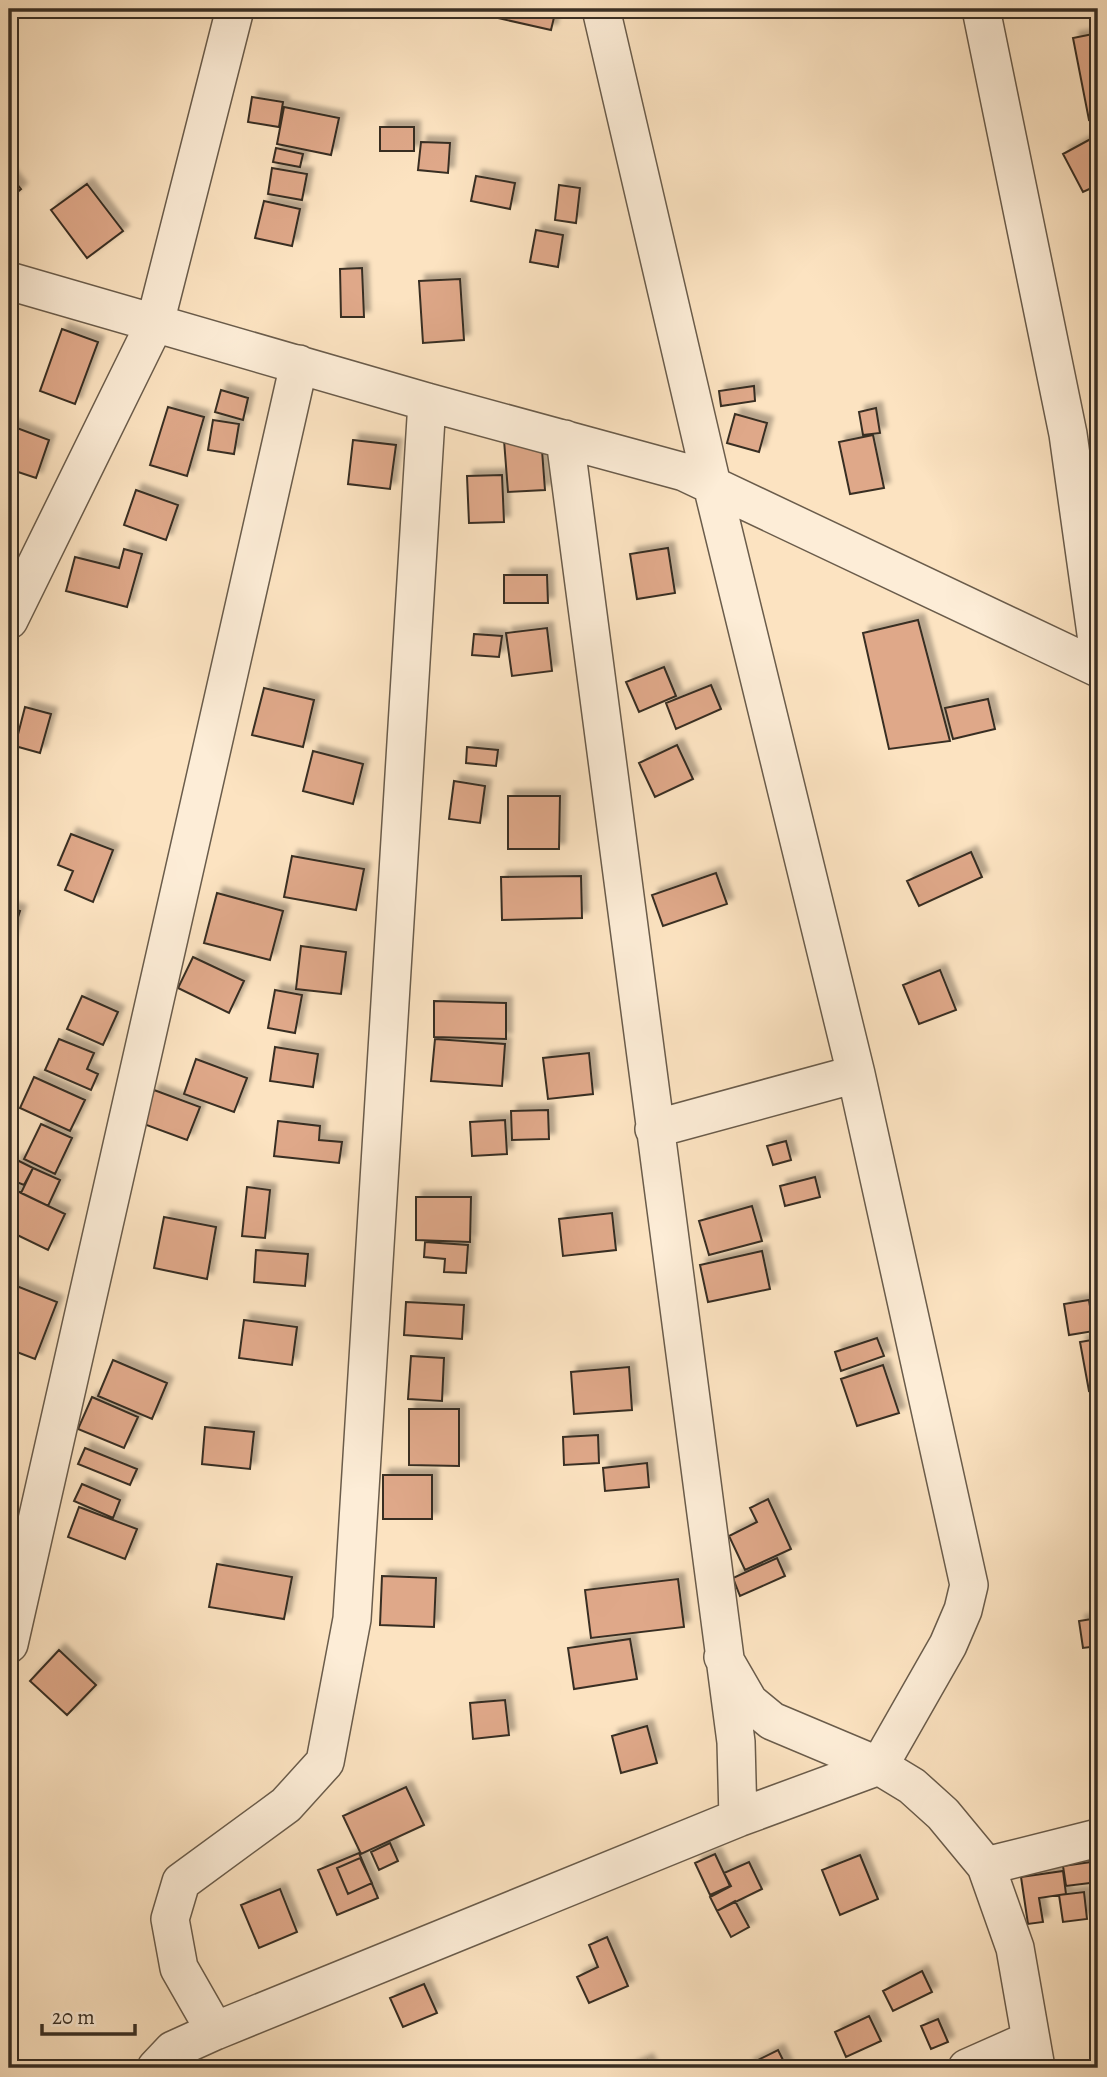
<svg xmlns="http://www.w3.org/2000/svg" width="1107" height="2077" viewBox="0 0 1107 2077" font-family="Alegreya,serif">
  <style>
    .building { fill: #dfa889; stroke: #392f24; stroke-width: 2; filter: url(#shadow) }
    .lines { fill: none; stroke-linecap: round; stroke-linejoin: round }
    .street-casing { stroke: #6a5c4b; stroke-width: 40 }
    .street { stroke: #fdedd7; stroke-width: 37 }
  </style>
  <defs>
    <filter id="shadow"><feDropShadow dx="6" dy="-6" stdDeviation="2" flood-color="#0004"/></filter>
  </defs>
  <rect width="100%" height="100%" fill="#fce3c1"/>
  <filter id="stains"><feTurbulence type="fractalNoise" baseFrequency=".00286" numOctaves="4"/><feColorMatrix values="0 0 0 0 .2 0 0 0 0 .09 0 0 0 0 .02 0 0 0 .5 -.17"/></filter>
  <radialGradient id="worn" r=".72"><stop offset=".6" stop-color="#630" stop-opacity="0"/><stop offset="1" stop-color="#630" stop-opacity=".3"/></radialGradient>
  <path class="building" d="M490,9H556L551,30L489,16Z
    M1098,33V118L1089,120L1073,38Z
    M252,97L283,102L279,127L248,122Z
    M284,107L339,118L331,155L277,144Z
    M380,127H414V151H380Z
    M1098,135V185L1083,192L1063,154Z
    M421,142L450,143L448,173L418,170Z
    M276,148L303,154L300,167L273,162Z
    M272,168L307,174L302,200L268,194Z
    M9,174L21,189L9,199Z
    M476,176L515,183L510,209L471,201Z
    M87,184L123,231L87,258L51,210Z
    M559,185L580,188L576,223L555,220Z
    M264,201L300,209L292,246L255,238Z
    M536,230L563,235L558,267L530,262Z
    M362,268L364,317H341L340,269Z
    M460,279L464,340L423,343L419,281Z
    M62,329L98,342L75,404L40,391Z
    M754,386L755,401L721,406L719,391Z
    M221,390L248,398L243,420L215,412Z
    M168,407L204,417L187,476L150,465Z
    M876,408L880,433L863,435L859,412Z
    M735,414L767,423L759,452L727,443Z
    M213,420L239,424L234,454L208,450Z
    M9,425L49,440L36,478L9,469Z
    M873,435L884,488L850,494L839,442Z
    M541,437L545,490L508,492L504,440Z
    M353,440L396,445L390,489L348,484Z
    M502,475L504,522L469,523L467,476Z
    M136,490L178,505L166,540L124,525Z
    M668,548L675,593L637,599L630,554Z
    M124,549L142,554L127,607L66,591L75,557L119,568Z
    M504,575H547L548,603H504Z
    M918,620L950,741L889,749L863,633Z
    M547,628L552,671L512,676L506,633Z
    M474,634L502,636L499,657L472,655Z
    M664,667L676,696L639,712L626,682Z
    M711,685L721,709L676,729L666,703Z
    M264,688L314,700L303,747L252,735Z
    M988,699L995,729L953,739L945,708Z
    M25,707L51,714L40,753L15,746Z
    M677,745L693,779L655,797L639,763Z
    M467,747L498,750L496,766L466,763Z
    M313,751L363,764L353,804L303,791Z
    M454,781L485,786L480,823L449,819Z
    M508,796H560L559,849H508Z
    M71,834L113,850L93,902L65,890L73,871L58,865Z
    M971,852L982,877L919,906L907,881Z
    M292,856L364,869L356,910L284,897Z
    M716,873L727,904L663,926L652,895Z
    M581,876L582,918L502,920L501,877Z
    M217,893L283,911L270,960L204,943Z
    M9,908L20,911L10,942H9Z
    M301,946L346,952L341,994L296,989Z
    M193,957L244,981L229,1013L178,988Z
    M940,970L956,1010L919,1024L903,985Z
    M275,990L302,995L295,1033L268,1028Z
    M82,996L118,1012L103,1045L67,1029Z
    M434,1001L506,1003V1039L434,1037Z
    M59,1039L94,1053L87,1069L98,1074L91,1090L45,1070Z
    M435,1039L505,1044L502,1086L431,1081Z
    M275,1047L318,1054L313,1087L270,1081Z
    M589,1053L593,1094L548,1099L543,1058Z
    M196,1059L247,1078L234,1112L184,1094Z
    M34,1077L85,1100L70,1131L20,1108Z
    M154,1090L200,1107L187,1140L141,1123Z
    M548,1110L549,1139L512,1140L511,1111Z
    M505,1120L507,1154L472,1156L470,1122Z
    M278,1121L320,1126L319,1140L342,1142L339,1163L274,1156Z
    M41,1124L72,1138L55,1174L24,1159Z
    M786,1141L791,1160L773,1165L767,1146Z
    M17,1160L33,1168L24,1185L9,1179Z
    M33,1168L60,1180L48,1206L21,1193Z
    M815,1177L820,1197L785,1206L780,1186Z
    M9,1187L65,1214L48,1250L9,1231Z
    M247,1187L270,1190L265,1238L242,1236Z
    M416,1197H471L470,1242L416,1240Z
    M752,1206L762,1241L709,1255L699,1221Z
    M612,1213L616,1250L563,1256L559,1219Z
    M164,1217L216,1227L207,1279L154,1268Z
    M425,1242L468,1245L466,1273L444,1272L445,1259L424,1257Z
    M256,1250L308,1254L305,1286L254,1282Z
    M762,1251L770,1289L708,1302L700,1265Z
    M9,1283L57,1302L35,1359L9,1349Z
    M1089,1300L1094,1331L1069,1335L1064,1304Z
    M406,1302L464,1305L462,1339L404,1335Z
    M244,1320L297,1327L292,1365L239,1358Z
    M877,1338L884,1356L841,1371L835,1352Z
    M1098,1339V1389L1089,1391L1080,1342Z
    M411,1356L444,1358L442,1401L408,1399Z
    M113,1360L167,1383L152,1419L98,1396Z
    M883,1365L899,1413L857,1426L841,1379Z
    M629,1367L632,1410L574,1414L571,1372Z
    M92,1397L138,1417L124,1448L78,1429Z
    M409,1409H459V1466L409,1465Z
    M205,1427L254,1432L250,1469L202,1464Z
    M598,1435L599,1463L564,1465L563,1437Z
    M85,1448L137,1469L130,1485L78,1464Z
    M647,1463L649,1487L605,1491L603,1468Z
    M383,1475H432V1519H383Z
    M82,1484L120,1500L113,1518L74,1501Z
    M768,1499L791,1549L745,1570L729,1536L757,1522L750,1508Z
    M79,1507L137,1529L125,1559L68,1537Z
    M777,1558L785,1576L740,1596L733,1578Z
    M217,1564L292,1577L284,1619L209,1607Z
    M382,1576L436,1578L434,1627L380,1625Z
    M678,1579L684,1627L591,1638L585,1590Z
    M1098,1618V1646L1083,1648L1079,1621Z
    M630,1639L637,1679L574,1689L568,1648Z
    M59,1650L96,1685L67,1715L30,1681Z
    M1092,1678H1098V1709H1092Z
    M505,1700L509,1735L473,1739L470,1703Z
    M647,1726L657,1763L621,1773L612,1736Z
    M406,1787L424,1825L361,1854L343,1816Z
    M390,1843L398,1861L379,1870L371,1852Z
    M359,1853L378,1898L337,1915L318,1870Z
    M715,1854L730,1886L710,1895L695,1863Z
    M860,1855L878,1899L840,1915L822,1870Z
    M360,1858L372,1883L348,1894L337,1868Z
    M1098,1861V1882L1066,1886L1063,1866Z
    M749,1862L762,1889L717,1911L710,1897L731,1886L724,1873Z
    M1063,1871L1066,1894L1039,1898L1043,1922L1028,1924L1021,1877Z
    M280,1889L297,1932L259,1948L241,1905Z
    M1084,1892L1087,1919L1063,1922L1059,1895Z
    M735,1901L749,1927L731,1937L717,1911Z
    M607,1937L628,1986L589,2003L577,1977L598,1967L589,1945Z
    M922,1971L932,1992L893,2011L883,1991Z
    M424,1984L437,2013L403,2027L390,1998Z
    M869,2016L881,2041L846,2057L835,2032Z
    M938,2019L948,2042L931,2049L921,2026Z
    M778,2050L787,2068H750L748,2065Z
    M647,2060L651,2068H629Z"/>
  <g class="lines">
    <g class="street-casing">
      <path id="street" d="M601,9L712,485L856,1074L969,1585L963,1610L948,1645L879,1766L772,1721L749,1702L723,1657
        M981,9L1068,434L1098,648
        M9,281L427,402L684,472L1098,668
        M565,439L736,1742L738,1818
        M9,620L155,323L235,9
        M654,1129L856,1074
        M9,1644L299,364
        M986,1866L1098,1838
        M215,2031L179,1968L170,1919L181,1882L286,1805L325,1762L352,1619L427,402
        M156,2068L173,2050L215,2031L738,1818L879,1766L912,1786L943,1814L986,1866L1015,1948L1036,2068
        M967,2068L1030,2040"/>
    </g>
    <use href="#street" class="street"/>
  </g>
  <rect width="1107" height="2077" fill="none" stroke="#fce3c1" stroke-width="35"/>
  <rect x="10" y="10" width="1086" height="2056" fill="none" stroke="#392f24" stroke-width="3.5"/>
  <rect x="18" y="18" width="1072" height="2042" fill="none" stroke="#392f24" stroke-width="2"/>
  <path d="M42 2024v10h93v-10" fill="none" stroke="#392f24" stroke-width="3.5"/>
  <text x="52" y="2024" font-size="21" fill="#392f24" stroke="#fdedd7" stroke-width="5" paint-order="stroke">20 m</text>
  <rect width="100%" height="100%" filter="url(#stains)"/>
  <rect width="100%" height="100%" fill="url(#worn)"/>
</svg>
